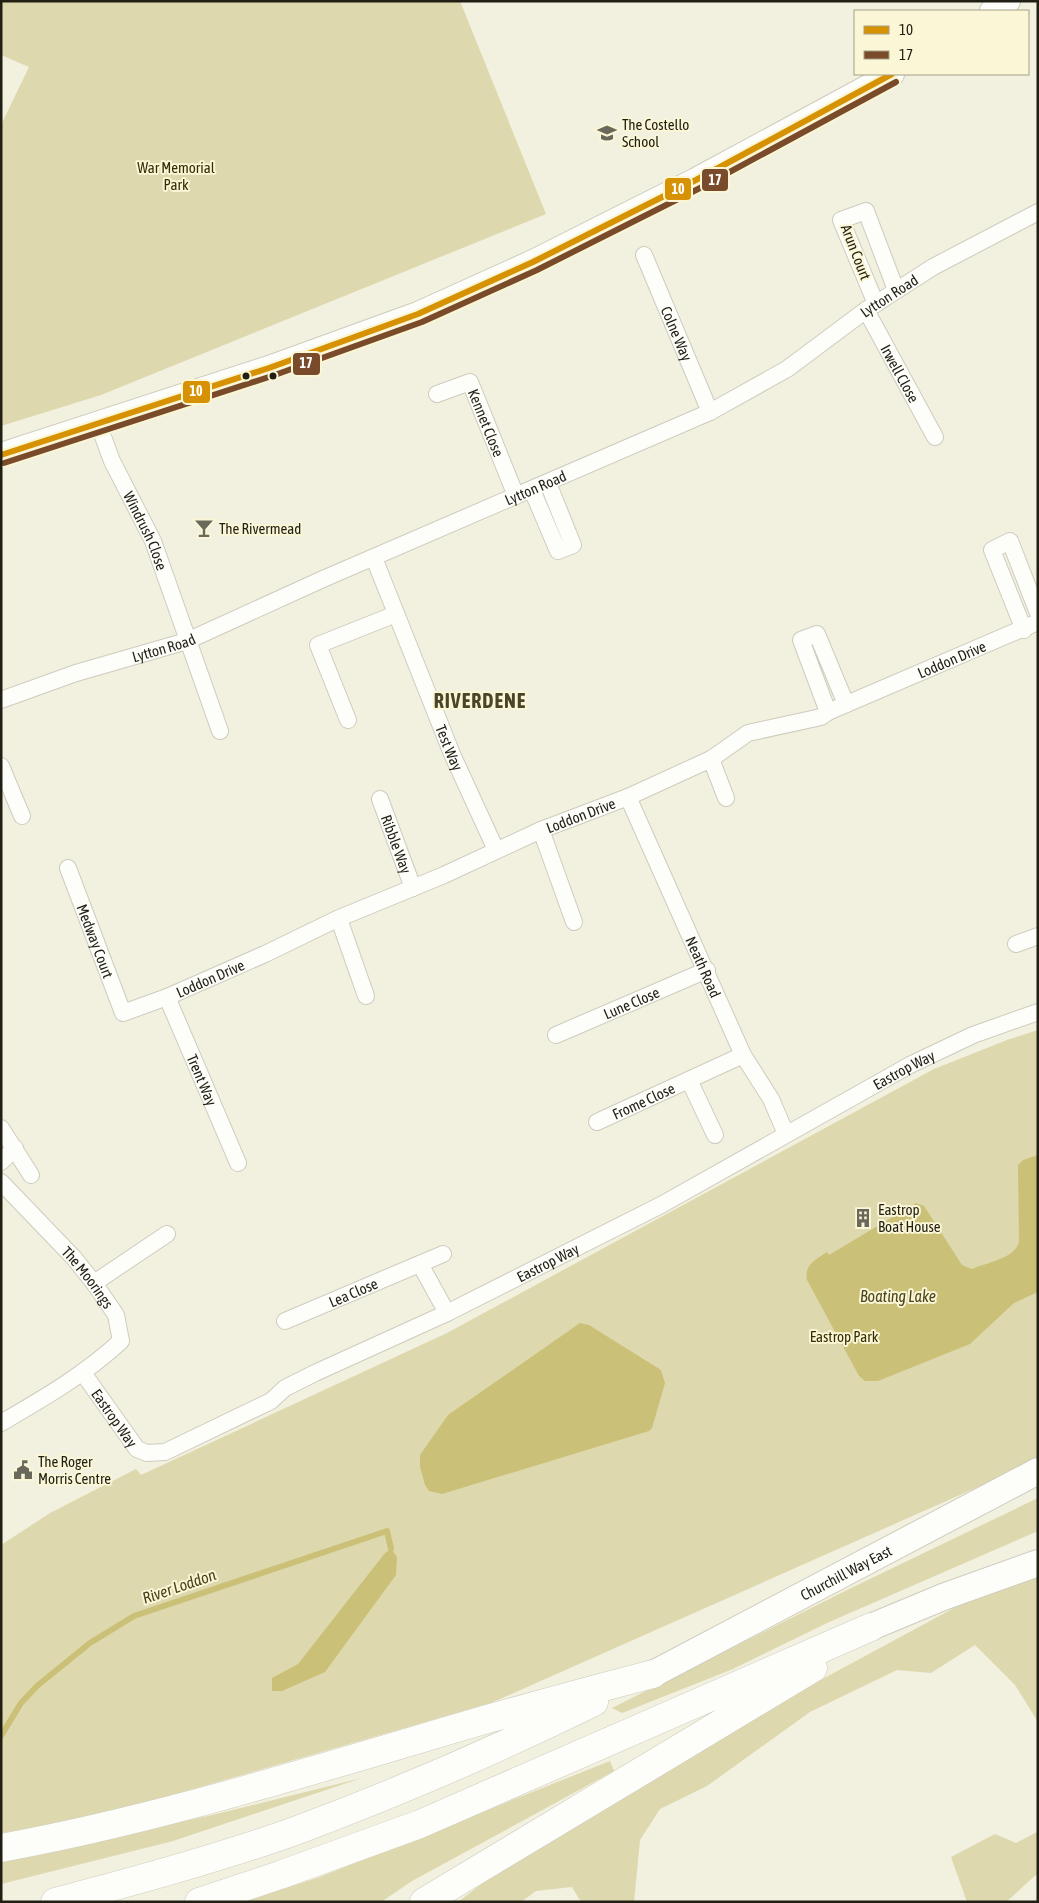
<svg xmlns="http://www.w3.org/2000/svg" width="1039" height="1903" viewBox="0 0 1039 1903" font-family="'Asap Condensed',sans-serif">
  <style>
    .green { fill: #ded8af }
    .water { fill: #cbc077 }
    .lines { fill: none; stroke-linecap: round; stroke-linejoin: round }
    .stream { stroke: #cbc077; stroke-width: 6 }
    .street-casing { stroke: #ceccbe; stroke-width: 18 }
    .secondary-casing { stroke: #ceccbe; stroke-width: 26 }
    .primary-casing { stroke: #ceccbe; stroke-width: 28 }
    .highway-casing { stroke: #ceccbe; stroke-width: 29 }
    .street { stroke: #fdfdfa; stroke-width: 16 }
    .secondary { stroke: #fdfdfa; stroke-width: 24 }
    .primary { stroke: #fdfdfa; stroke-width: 26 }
    .highway { stroke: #fdfdfa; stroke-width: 28 }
    .bus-1-casing { stroke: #faf6d6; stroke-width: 10 }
    .bus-2-casing { stroke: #faf6d6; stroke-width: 10 }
    .bus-1 { stroke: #d79203; stroke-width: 6 }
    .bus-2 { stroke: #7a4b2a; stroke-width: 6 }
    .bus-dot { fill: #211f14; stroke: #faf6d6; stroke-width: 2 }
    .labels { text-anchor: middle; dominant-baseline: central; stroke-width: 4; stroke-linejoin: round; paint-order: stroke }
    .poi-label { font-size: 15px; fill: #211f14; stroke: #faf6d6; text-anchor: start }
    .park-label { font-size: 15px; fill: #342e02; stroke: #faf6d6 }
    .street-label { font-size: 15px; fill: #211f14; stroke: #faf6d6 }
    .water-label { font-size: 16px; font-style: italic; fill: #4a441b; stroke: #faf6d6 }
    .district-label { font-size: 20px; font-weight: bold; letter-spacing: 1px; fill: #49452b; stroke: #faf6d6 }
    .line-badge { stroke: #faf6d6; stroke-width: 2 }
    .badge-label { font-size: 14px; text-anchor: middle; font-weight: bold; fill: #fff }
  </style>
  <rect width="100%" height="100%" fill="#f2f0de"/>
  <path class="green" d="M1,1H460L546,214L101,395L1,426V125L29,67L1,55Z
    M1038,1030V1458L1005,1475L491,1703L93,1818L1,1833V1545L50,1513L136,1469L141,1475L447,1333L934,1069L1007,1040Z
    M1038,1498V1531L827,1623L733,1669L622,1713L612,1708L847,1590Z
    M1038,1574V1722L1015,1685L975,1645L931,1673L897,1670L810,1712L707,1786L660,1809L640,1840L634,1902H581L572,1887L536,1891L521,1902H458L500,1870L817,1682L954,1608Z
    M610,1761L614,1771L412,1881L381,1902H240L317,1878Z
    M362,1778L173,1841L1,1884V1861L208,1816Z
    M1037,1832L1038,1873L1006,1902H967L951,1857L995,1834L1016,1843Z"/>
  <path class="water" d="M1038,1155V1292L1014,1303L970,1344L878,1381H865L859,1376L807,1280C804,1264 816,1260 827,1252L829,1255L916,1203L924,1206L962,1265L972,1269C986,1263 1017,1258 1019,1241L1018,1165L1023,1160Z
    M580,1323L589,1325L661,1370L665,1383L652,1428L649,1431L442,1494L429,1491L425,1485L420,1467V1455L448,1415Z
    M391,1549L397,1557L396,1575L325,1672L282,1691H272V1678L298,1664L385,1553Z"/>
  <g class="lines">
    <path class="stream" d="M1,1736L21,1703L37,1686L90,1643L134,1616L387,1531L391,1549"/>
    <g class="street-casing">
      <g id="street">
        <path id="s1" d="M644,255L710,412"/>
        <path d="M876,304L841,220L866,211L896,290"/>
        <path id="s2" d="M866,310L935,437"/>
        <path id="s3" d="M437,394L470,382L516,496"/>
        <path id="s4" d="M98,423L112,461L153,541L220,731"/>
        <path d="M532,490L558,551L573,545L548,483"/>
        <path id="s5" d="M374,558L452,754L496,850"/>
        <path d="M1024,630L992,550L1010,541L1038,613"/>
        <path id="s6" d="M1,700L76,673L187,641L323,579L710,412L787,369L866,310L933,267L1038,212"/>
        <path d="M828,712L801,640L817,634L846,704"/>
        <path d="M348,720L318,645L396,614"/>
        <path d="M711,759L726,798"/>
        <path d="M1,766L22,816"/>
        <path id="s7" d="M628,797L743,1055L771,1099L786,1134"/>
        <path id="s8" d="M380,799L413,888"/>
        <path d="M541,830L574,922"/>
        <path id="s9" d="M68,868L123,1013L167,997L265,954L337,919L444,875L541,830L628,797L711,759L748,733L821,717L828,712L1038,622"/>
        <path d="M339,919L366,996"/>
        <path d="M1016,944L1038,936"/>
        <path id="s10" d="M167,997L238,1163"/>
        <path id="s11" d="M556,1035L707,970"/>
        <path d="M689,1080L715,1135"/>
        <path id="s12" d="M597,1122L743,1055"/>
        <path d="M1,1128L31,1175"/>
        <path d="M1,1162L15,1148"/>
        <path id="s13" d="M1,1182L74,1258L94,1283L116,1315L121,1341C84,1375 44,1398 1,1423"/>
        <path d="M420,1264L447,1313"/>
        <path d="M94,1283L167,1234"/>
        <path id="s14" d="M285,1321L443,1254"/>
        <path id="s15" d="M83,1373L137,1449L147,1453L165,1452L271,1401L285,1388L315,1373L447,1313L661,1205L910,1065L973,1035L1038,1012"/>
      </g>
    </g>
    <g class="secondary-casing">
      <path id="secondary" d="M992,11L1008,1
        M1,455L269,368L418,314L533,262L696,180L892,74"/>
    </g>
    <g class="primary-casing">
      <g id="primary">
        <path d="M871,1627L943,1597L1038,1563"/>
        <path id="s16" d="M653,1674L1038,1471"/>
      </g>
    </g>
    <g class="highway-casing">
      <path id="highway" d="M1,1848C144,1822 284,1779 423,1738C499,1715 576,1694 653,1674
        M55,1902C136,1881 217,1859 295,1831C397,1793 496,1750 594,1702
        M199,1902L280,1875L420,1824L871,1627
        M424,1902L813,1668"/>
    </g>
    <use href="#street" class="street"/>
    <use href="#secondary" class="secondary"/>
    <use href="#primary" class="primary"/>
    <use href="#highway" class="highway"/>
    <g class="bus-1-casing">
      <path id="bus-1" d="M1,455L269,368L418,314L533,262L696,180L892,74"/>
    </g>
    <g class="bus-2-casing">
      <path id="bus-2" d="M4,463L272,376L422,322L537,270L700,188L896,82"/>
    </g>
    <use href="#bus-1" class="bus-1"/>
    <use href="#bus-2" class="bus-2"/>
  </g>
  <defs>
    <g id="school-bare" transform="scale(1.5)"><path d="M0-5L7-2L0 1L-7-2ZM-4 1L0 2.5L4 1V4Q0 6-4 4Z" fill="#6a685b" stroke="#faf6d6" stroke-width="2.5" paint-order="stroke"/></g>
    <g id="bar-bare" transform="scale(1.5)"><path d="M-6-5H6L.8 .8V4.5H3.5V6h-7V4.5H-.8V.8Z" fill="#6a685b" stroke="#faf6d6" stroke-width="2.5" paint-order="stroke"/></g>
    <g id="building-bare" transform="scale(1.5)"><path d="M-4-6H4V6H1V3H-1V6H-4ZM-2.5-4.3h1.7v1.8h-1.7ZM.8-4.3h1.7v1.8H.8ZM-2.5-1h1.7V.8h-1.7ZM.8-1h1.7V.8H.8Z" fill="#6a685b" stroke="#faf6d6" stroke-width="2.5" paint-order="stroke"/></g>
    <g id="civic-bare" transform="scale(1.5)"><path d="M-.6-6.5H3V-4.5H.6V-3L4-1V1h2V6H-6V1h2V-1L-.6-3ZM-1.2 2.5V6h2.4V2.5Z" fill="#6a685b" stroke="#faf6d6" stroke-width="2.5" paint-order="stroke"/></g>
  </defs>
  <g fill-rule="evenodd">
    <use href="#school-bare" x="607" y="133"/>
    <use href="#bar-bare" x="204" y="528"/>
    <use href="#building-bare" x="863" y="1218"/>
    <use href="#civic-bare" x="23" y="1470"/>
  </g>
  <g class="bus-dot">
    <circle cx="246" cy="376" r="4.5"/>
    <circle cx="273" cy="376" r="4.5"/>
  </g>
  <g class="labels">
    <g class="poi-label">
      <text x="622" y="124">The Costello<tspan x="622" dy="17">School</tspan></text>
      <text x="219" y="528">The Rivermead</text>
      <text x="878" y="1209">Eastrop<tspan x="878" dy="17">Boat House</tspan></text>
      <text x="38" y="1461">The Roger<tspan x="38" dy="17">Morris Centre</tspan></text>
    </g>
    <g class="park-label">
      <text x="176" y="167">War Memorial<tspan x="176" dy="17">Park</tspan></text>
      <text x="844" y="1336">Eastrop Park</text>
    </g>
    <g class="street-label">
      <text transform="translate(856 252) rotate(69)">Arun Court</text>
      <text stroke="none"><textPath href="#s6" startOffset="980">Lytton Road</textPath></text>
      <text stroke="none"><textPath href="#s1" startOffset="85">Colne Way</textPath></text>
      <text stroke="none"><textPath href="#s2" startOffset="72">Irwell Close</textPath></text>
      <text stroke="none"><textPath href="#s3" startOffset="79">Kennet Close</textPath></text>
      <text stroke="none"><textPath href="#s6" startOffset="576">Lytton Road</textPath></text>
      <text stroke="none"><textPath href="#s4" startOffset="118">Windrush Close</textPath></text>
      <text stroke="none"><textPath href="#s6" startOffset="171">Lytton Road</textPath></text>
      <text stroke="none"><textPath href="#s9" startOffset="1059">Loddon Drive</textPath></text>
      <text stroke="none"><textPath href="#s5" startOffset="204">Test Way</textPath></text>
      <text stroke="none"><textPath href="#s9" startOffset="654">Loddon Drive</textPath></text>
      <text stroke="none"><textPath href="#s8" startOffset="48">Ribble Way</textPath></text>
      <text stroke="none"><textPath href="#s9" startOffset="78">Medway Court</textPath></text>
      <text stroke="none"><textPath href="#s7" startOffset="186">Neath Road</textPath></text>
      <text stroke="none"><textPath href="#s9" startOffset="249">Loddon Drive</textPath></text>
      <text stroke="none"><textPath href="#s11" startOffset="82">Lune Close</textPath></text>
      <text stroke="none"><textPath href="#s15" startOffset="955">Eastrop Way</textPath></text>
      <text stroke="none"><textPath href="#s10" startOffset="90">Trent Way</textPath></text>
      <text stroke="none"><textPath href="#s12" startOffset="51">Frome Close</textPath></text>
      <text stroke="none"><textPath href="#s15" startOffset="550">Eastrop Way</textPath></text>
      <text stroke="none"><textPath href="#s13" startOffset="129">The Moorings</textPath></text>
      <text stroke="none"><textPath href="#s14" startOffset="74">Lea Close</textPath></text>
      <text stroke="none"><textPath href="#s15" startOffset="55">Eastrop Way</textPath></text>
      <text stroke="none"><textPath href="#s16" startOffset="218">Churchill Way East</textPath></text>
    </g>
    <g class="water-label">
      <text x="898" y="1296">Boating Lake</text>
      <text transform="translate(179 1586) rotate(-19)">River Loddon</text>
    </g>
    <g class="district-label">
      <text x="480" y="700">RIVERDENE</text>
    </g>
  </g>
  <g class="line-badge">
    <rect x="701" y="168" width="28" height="24" rx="5" fill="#7a4b2a"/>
    <rect x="664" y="177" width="28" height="24" rx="5" fill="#d79203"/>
    <rect x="292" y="352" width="29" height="24" rx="5" fill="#7a4b2a"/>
    <rect x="182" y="380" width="29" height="24" rx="5" fill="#d79203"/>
  </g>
  <g class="badge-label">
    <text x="715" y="185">17</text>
    <text x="678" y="194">10</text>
    <text x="306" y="368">17</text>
    <text x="196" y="396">10</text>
  </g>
  <rect width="1039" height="1903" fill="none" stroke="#211f14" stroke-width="5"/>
  <rect x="854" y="10" width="175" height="65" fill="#faf6d6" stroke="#a3a088"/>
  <rect x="864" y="26" width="25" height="8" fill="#d79203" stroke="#a3a088"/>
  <text x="899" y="35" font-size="15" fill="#211f14">10</text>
  <rect x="864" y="51" width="25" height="8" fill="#7a4b2a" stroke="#a3a088"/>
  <text x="899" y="60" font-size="15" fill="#211f14">17</text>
</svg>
